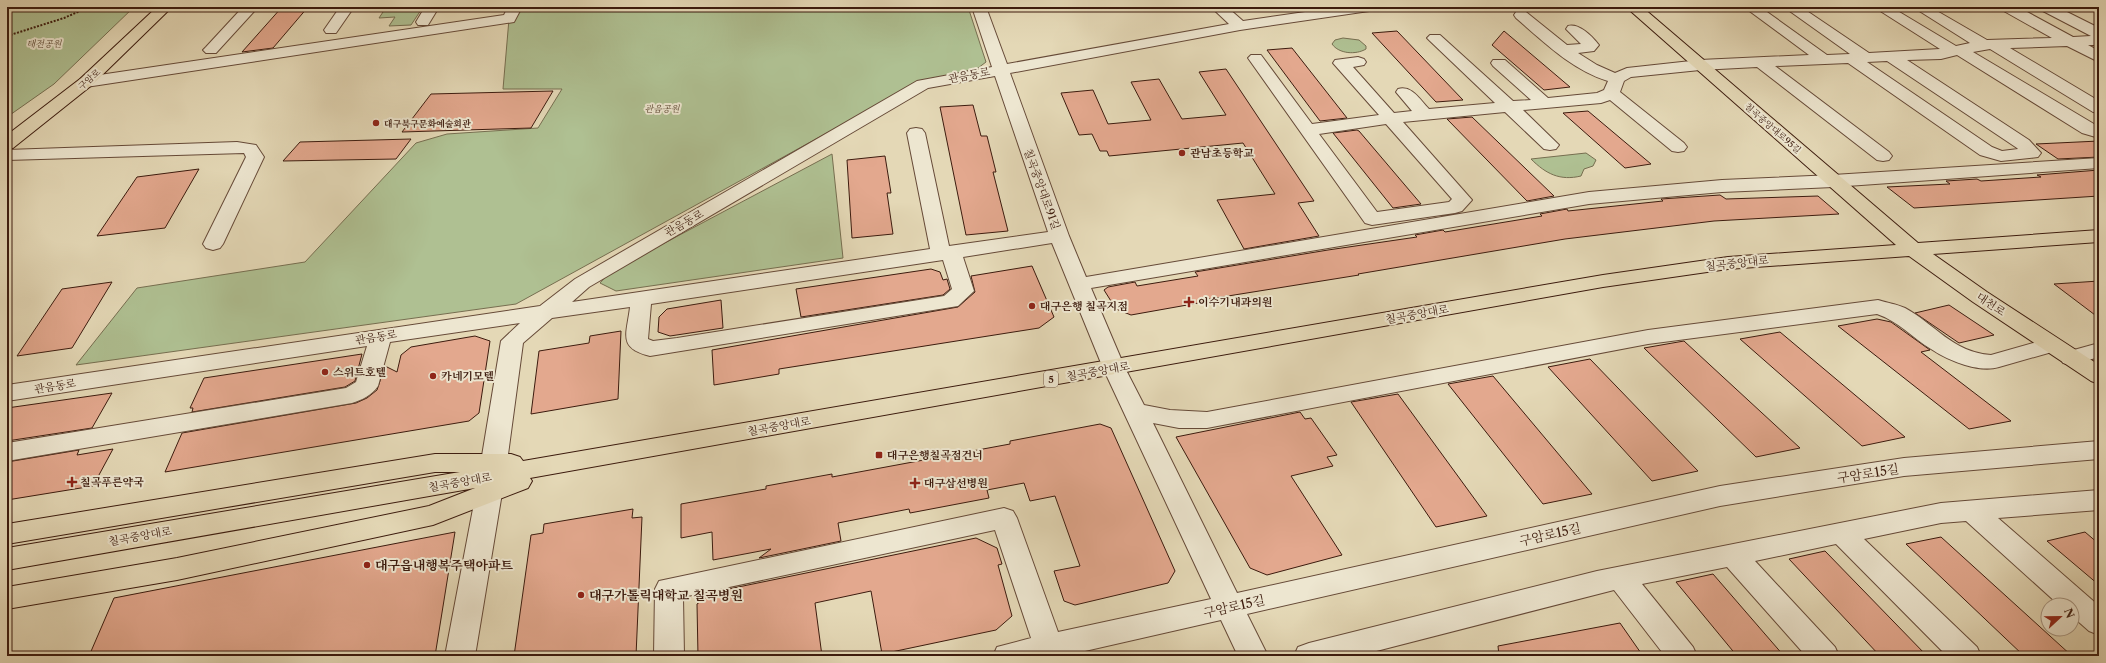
<svg xmlns="http://www.w3.org/2000/svg" width="2106" height="663" viewBox="0 0 2106 663" font-family="'Libre Caslon Text','Noto Serif KR',serif">
  <style>
    .green { fill: #afc092; stroke: #766e50 }
    .building { fill: #e3a88e; stroke: #3c1b0e }
    .lines { fill: none; stroke-linecap: round; stroke-linejoin: round }
    .minor-casing { stroke: #664a38; stroke-width: 2 }
    .major-casing { stroke: #3c1b0e; stroke-width: 2 }
    .path { stroke: #3c1b0e; stroke-width: 2; stroke-dasharray: 2 1.5; stroke-linecap: butt }
    .minor { fill: #ede6d0; fill-rule: evenodd }
    .major { fill: #e4d8b6; fill-rule: evenodd }
    .poi-dot { fill: #8f2418; stroke: #ede6d0; stroke-width: 1.5 }
    .labels { text-anchor: middle; dominant-baseline: central; stroke-width: 4; stroke-linejoin: round; paint-order: stroke }
    .far-park-label { font-size: 9px; font-style: italic; fill: #59442f; stroke: #ede6d0 }
    .far-street-label { font-size: 9px; fill: #3c1b0e; stroke: #ede6d0 }
    .far-poi-label { font-size: 9px; font-weight: bold; fill: #3c1b0e; stroke: #ede6d0; text-anchor: start }
    .shield { fill: #ede6d0; stroke: #715848; stroke-width: 1 }
    .shield-label { font-size: 10px; font-weight: bold; fill: #3c1b0e }
    .street-label { font-size: 11px; fill: #3c1b0e; stroke: #ede6d0 }
    .poi-label { font-size: 11px; font-weight: bold; fill: #3c1b0e; stroke: #ede6d0; text-anchor: start }
    .near-street-label { font-size: 13px; fill: #3c1b0e; stroke: #ede6d0 }
    .near-poi-label { font-size: 13px; font-weight: bold; fill: #3c1b0e; stroke: #ede6d0; text-anchor: start }
  </style>
  <rect width="100%" height="100%" fill="#e4d8b6"/>
  <filter id="stains"><feTurbulence type="fractalNoise" baseFrequency=".005" numOctaves="4"/><feColorMatrix values="0 0 0 0 .2 0 0 0 0 .09 0 0 0 0 .02 0 0 0 .5 -.17"/></filter>
  <radialGradient id="worn" r=".72"><stop offset=".6" stop-color="#630" stop-opacity="0"/><stop offset="1" stop-color="#630" stop-opacity=".3"/></radialGradient>
  <path class="green" d="M7,7H134L54,84L7,117Z
    M423,7L411,25L389,26L395,17L379,18L385,9Z
    M517,7H968L986,62L978,68L916,84L516,304L76,365L137,288L305,262L416,143L447,134L538,128L562,89H503L509,19Z
    M1343,38L1359,40L1366,46V49C1356,55 1339,54 1332,44L1335,40Z
    M1586,153L1596,160L1593,166L1584,169L1581,176C1560,181 1546,174 1531,159Z
    M832,154L843,258L616,291L600,283L610,272Z"/>
  <path class="building" d="M282,7H308L273,48L242,52Z
    M1397,31L1463,100L1436,102L1372,33Z
    M1504,31L1570,87L1544,90L1492,45Z
    M1292,48L1347,118L1320,121L1267,50Z
    M1226,69L1314,201L1298,203L1319,236L1244,249L1217,200L1275,194L1243,143L1109,156L1107,151H1100L1092,134L1079,135L1061,93L1093,90L1108,124L1151,120L1131,82L1159,79L1182,119L1226,115L1199,72Z
    M553,91L531,128L402,132L431,94Z
    M973,105L981,136H987L996,172H993L1008,231L966,235L940,107Z
    M1588,111L1651,164L1625,168L1563,113Z
    M1472,117L1554,196L1527,201L1447,119Z
    M1357,130L1359,131L1421,204L1393,208L1333,133Z
    M411,139L396,159L283,161L300,142Z
    M2099,141V157L2058,159L2036,144Z
    M885,156L891,193H887L893,234L852,238L847,160Z
    M199,169L165,228L97,236L137,177Z
    M2099,170V196L1914,208L1887,187L1950,184L1946,181L1977,179L1981,181L2041,177L2037,175Z
    M1720,195L1726,199L1818,196L1839,214L1714,221L1565,239L1358,274L1359,275L1203,300L1204,302L1131,315L1116,309L1104,290L1108,287L1135,282L1137,286L1198,276L1195,272L1328,250L1417,237L1415,235L1443,230L1445,232L1542,216L1540,214L1567,209L1568,211L1663,201L1661,199Z
    M1032,266L1054,317L1039,328L779,369V374L714,385L712,350L958,307L975,292L971,276Z
    M931,269L940,272L943,280L947,279L950,289L943,295L801,317L796,289Z
    M2099,281V318L2054,284Z
    M112,282L72,348L17,356L62,289Z
    M721,300L723,328L670,336L658,332L659,317L667,309Z
    M1949,305L1994,335L1959,343L1915,313Z
    M1877,319L1891,322L1930,350L1921,352L2011,421L1969,429L1838,326Z
    M621,331L618,399L531,414L539,351L589,343L590,336Z
    M1780,332L1905,437L1862,446L1740,339Z
    M475,336L490,341L479,413L469,421L165,472L182,433L356,403L367,398L377,390L385,366L397,372L401,355L411,347Z
    M1684,341L1800,448L1756,457L1644,348Z
    M362,354L355,381L345,387L192,412L193,408H190L204,378Z
    M1590,359L1698,471L1652,481L1548,367Z
    M1493,376L1592,494L1543,504L1448,384Z
    M112,393L92,428L7,441V408Z
    M1398,394L1487,516L1436,527L1351,402Z
    M1300,412L1305,419L1311,418L1337,455L1327,457L1333,466L1291,476L1342,555L1267,575L1250,568L1176,437Z
    M1100,424L1111,428L1175,571L1168,583L1075,605L1064,601L1054,571L1080,566L1055,496L1030,501L1024,483L987,490L989,498L910,513L909,509L838,523L841,541L759,558L771,549L713,560L712,532L681,538V504L766,489V486L832,474V477L1010,444V441Z
    M113,449L93,486L7,500V462L79,450L77,455Z
    M633,509L632,518L642,517L636,656H514L531,535L543,533L544,524Z
    M455,532L435,656H89L114,598Z
    M2085,532L2099,544V585L2047,541Z
    M1941,537L2072,656H2024L1906,544Z
    M976,538L997,548L1002,564L998,565L1012,616L996,630L882,654L871,591L815,603L822,656H698L697,604L714,592Z
    M1825,551L1927,656H1880L1789,559Z
    M1713,574L1784,656H1737L1676,582Z
    M1620,623L1643,656H1499L1498,646Z"/>
  <g class="lines">
    <g class="minor-casing">
      <path id="minor" d="M243,7H258L216,53H206L203,50L206,47Z
        M340,7H354L336,33H326L324,30Z
        M425,7H439L428,25H418L416,22Z
        M508,7H522L514,22L86,87L80,85L78,82L80,79L86,77L504,15Z
        M972,7H986L1007,64L1229,24L1211,7H1227L1243,21L1340,7H1376L1374,10L1369,11L1240,30L1010,73L1069,236L1086,277L1589,192L1722,180L1833,175L2099,158V168L1833,187L1722,192L1589,204L1091,288L1125,368L1144,405L1170,410L1207,412L1648,330L1878,300C1887,303 1897,304 1905,308C1935,324 1952,352 1991,355L2051,338L2059,340L2062,345L2059,350L1999,367C1979,373 1949,361 1931,349C1913,338 1898,321 1877,314L1648,344L1207,428H1179L1153,423L1237,593L1720,486L1904,458L2099,441V459L1904,476L1720,506L1247,614L1268,656H1238L1221,620L1063,656H993L997,647L1031,638L995,530L683,597L684,656H654L655,589L659,581L1004,508L1013,511L1017,518L1058,632L1211,599L1103,368L1052,243L963,257L974,291L958,306L650,356C617,348 627,334 630,307L552,318L523,343L507,462L503,468L494,471L485,468L481,462L501,341L520,323L390,342L378,386C372,395 362,400 352,403L7,461V443L346,388L356,382L367,346L7,401V385L540,306L575,279L917,81L992,67ZM995,76L1048,232L949,246L925,133L922,129L916,128L910,129L907,133L930,249L572,302L589,287L928,88ZM943,260L952,289L944,296L677,338L653,341L648,339L651,304Z
        M1744,7H1760L1827,55L1850,54L1784,7H1801L1869,53L1940,49L1874,7H1891L1956,46L1970,43L1913,7H1930L1987,40L2052,38L2002,10L2000,7H2018L2073,37L2091,36L2041,10L2039,7H2057L2099,28V45H2088L2099,51V62L2067,46L2010,48L2099,101V113L2093,112L1990,49L1973,52L2099,127V138L2082,133L1957,55L1941,59L1907,60L2029,140L2041,153L2038,157L2001,161L1980,155L1848,63L1775,66L1889,152L1892,156L1889,160L1883,161L1877,160L1757,67L1700,70L1631,77L1624,81L1620,92L1684,143L1687,147L1684,151L1678,152L1672,151L1610,100L1601,103L1523,110L1559,145L1556,149L1550,150L1544,149L1505,112L1403,122L1472,200L1462,211L1455,213L1372,225L1365,223L1248,58L1251,55H1261L1312,124L1379,115L1333,63L1335,60L1358,57L1364,59L1366,62L1364,65L1353,67L1394,113L1412,111L1396,92L1398,89C1412,85 1420,100 1429,109L1495,103L1430,41L1427,38L1430,35H1440L1513,101L1531,100L1493,66L1491,63L1493,60H1505L1548,98L1597,93L1604,90L1608,81C1572,70 1544,42 1516,18L1514,15L1516,12H1526L1567,45L1581,44L1566,29L1568,26C1579,23 1592,36 1599,45L1594,51L1578,53L1597,65L1615,73L1627,68L1700,60L1809,55ZM1887,61L2017,148L2018,149L2002,151L1992,147L1867,62ZM1386,124L1452,199L1449,202L1377,212L1319,134Z
        M237,142L256,145L264,157L223,244L220,248L213,250L206,248L203,244L246,157L244,153L7,160V150Z
        M2099,343V357L2071,365L2063,363L2060,358L2063,353Z
        M489,483L498,486L502,493L475,656H445L476,493L480,486Z
        M2099,490V510L1998,518L2099,606V635L2089,631L2072,616V605H2059L1966,521L1941,523L1864,539L1977,647L1981,656H1947L1836,544L1755,561L1835,647L1839,656H1806L1727,567L1642,584L1693,647L1697,656H1665L1614,590L1357,656H1294L1298,647L1309,643L1597,571L1941,503Z"/>
    </g>
    <g class="major-casing">
      <path id="major" d="M157,7H172L92,85L13,148L7,149V135L80,79Z
        M1626,7H1642L1918,243L2099,230V242L1933,254L1987,292L2099,365V384L2091,381L1973,302L1909,256L1728,269L1603,287L530,478L532,481L528,488L433,525L177,580L7,609V587L177,558L429,506L475,488L7,570V548L460,472H435L7,544V524L435,454H511L520,457L523,461L1603,275L1728,257L1896,245Z"/>
    </g>
    <path class="path" d="M7,10L22,7
      M7,36L64,18L89,7"/>
    <use href="#minor" class="minor"/>
    <use href="#major" class="major"/>
  </g>
  <g class="poi-dot">
    <circle cx="376" cy="123" r="4"/>
    <circle cx="1182" cy="153" r="4"/>
    <path d="M1187 296h4v4h4v4h-4v4h-4v-4h-4v-4h4z"/>
    <circle cx="1032" cy="306" r="4"/>
    <circle cx="325" cy="372" r="4"/>
    <circle cx="433" cy="376" r="4"/>
    <rect x="875" y="451" width="8" height="8" rx="2"/>
    <path d="M70 476h4v4h4v4h-4v4h-4v-4h-4v-4h4z"/>
    <path d="M913 477h4v4h4v4h-4v4h-4v-4h-4v-4h4z"/>
    <circle cx="367" cy="565" r="4"/>
    <circle cx="581" cy="595" r="4"/>
  </g>
  <g class="labels">
    <g class="far-park-label">
      <text x="44" y="43">태전공원</text>
      <text x="662" y="108">관음공원</text>
    </g>
    <g class="far-street-label">
      <text transform="translate(89 79) rotate(-41)">구암로</text>
      <text transform="translate(1773 128) rotate(41)">칠곡중앙대로95길</text>
    </g>
    <g class="far-poi-label">
      <text x="384" y="123">대구북구문화예술회관</text>
    </g>
    <rect class="shield" x="1044" y="371" width="14" height="16" rx="3"/>
    <g class="shield-label">
      <text x="1051" y="379">5</text>
    </g>
    <g class="street-label">
      <text transform="translate(969 75) rotate(-11)">관음동로</text>
      <text transform="translate(1042 189) rotate(70)">칠곡중앙대로91길</text>
      <text transform="translate(684 223) rotate(-30)">관음동로</text>
      <text transform="translate(1737 263) rotate(-6)">칠곡중앙대로</text>
      <text transform="translate(1991 304) rotate(34)">대천로</text>
      <text transform="translate(1417 314) rotate(-10)">칠곡중앙대로</text>
      <text transform="translate(376 337) rotate(-9)">관음동로</text>
      <text transform="translate(1098 371) rotate(-10)">칠곡중앙대로</text>
      <text transform="translate(55 386) rotate(-9)">관음동로</text>
      <text transform="translate(779 426) rotate(-10)">칠곡중앙대로</text>
      <text transform="translate(460 482) rotate(-10)">칠곡중앙대로</text>
      <text transform="translate(140 536) rotate(-10)">칠곡중앙대로</text>
    </g>
    <g class="poi-label">
      <text x="1190" y="153">관남초등학교</text>
      <text x="1198" y="302">이수기내과의원</text>
      <text x="1040" y="306">대구은행 칠곡지점</text>
      <text x="333" y="372">스위트호텔</text>
      <text x="441" y="376">카네기모텔</text>
      <text x="887" y="455">대구은행칠곡점건너</text>
      <text x="80" y="482">칠곡푸른약국</text>
      <text x="924" y="483">대구삼선병원</text>
    </g>
    <g class="near-street-label">
      <text transform="translate(1868 473) rotate(-9)">구암로15길</text>
      <text transform="translate(1550 534) rotate(-13)">구암로15길</text>
      <text transform="translate(1234 606) rotate(-13)">구암로15길</text>
    </g>
    <g class="near-poi-label">
      <text x="375" y="565">대구읍내행복주택아파트</text>
      <text x="589" y="595">대구가톨릭대학교 칠곡병원</text>
    </g>
  </g>
  <rect width="2106" height="663" fill="none" stroke="#e4d8b6" stroke-width="24"/>
  <rect x="8" y="8" width="2090" height="647" fill="none" stroke="#3c1b0e" stroke-width="2"/>
  <rect x="12" y="12" width="2082" height="639" fill="none" stroke="#3c1b0e"/>
  <g transform="translate(2060 617) rotate(68)"><circle r="19" fill="#ede6d0" stroke="#a69582"/>
  <path d="M0-3L7 15L0 10L-7 15Z" fill="#8f2418"/>
  <text y="-6" font-size="11" font-weight="bold" text-anchor="middle" fill="#3c1b0e">N</text>
  </g>
  <rect width="100%" height="100%" filter="url(#stains)"/>
  <rect width="100%" height="100%" fill="url(#worn)"/>
</svg>
